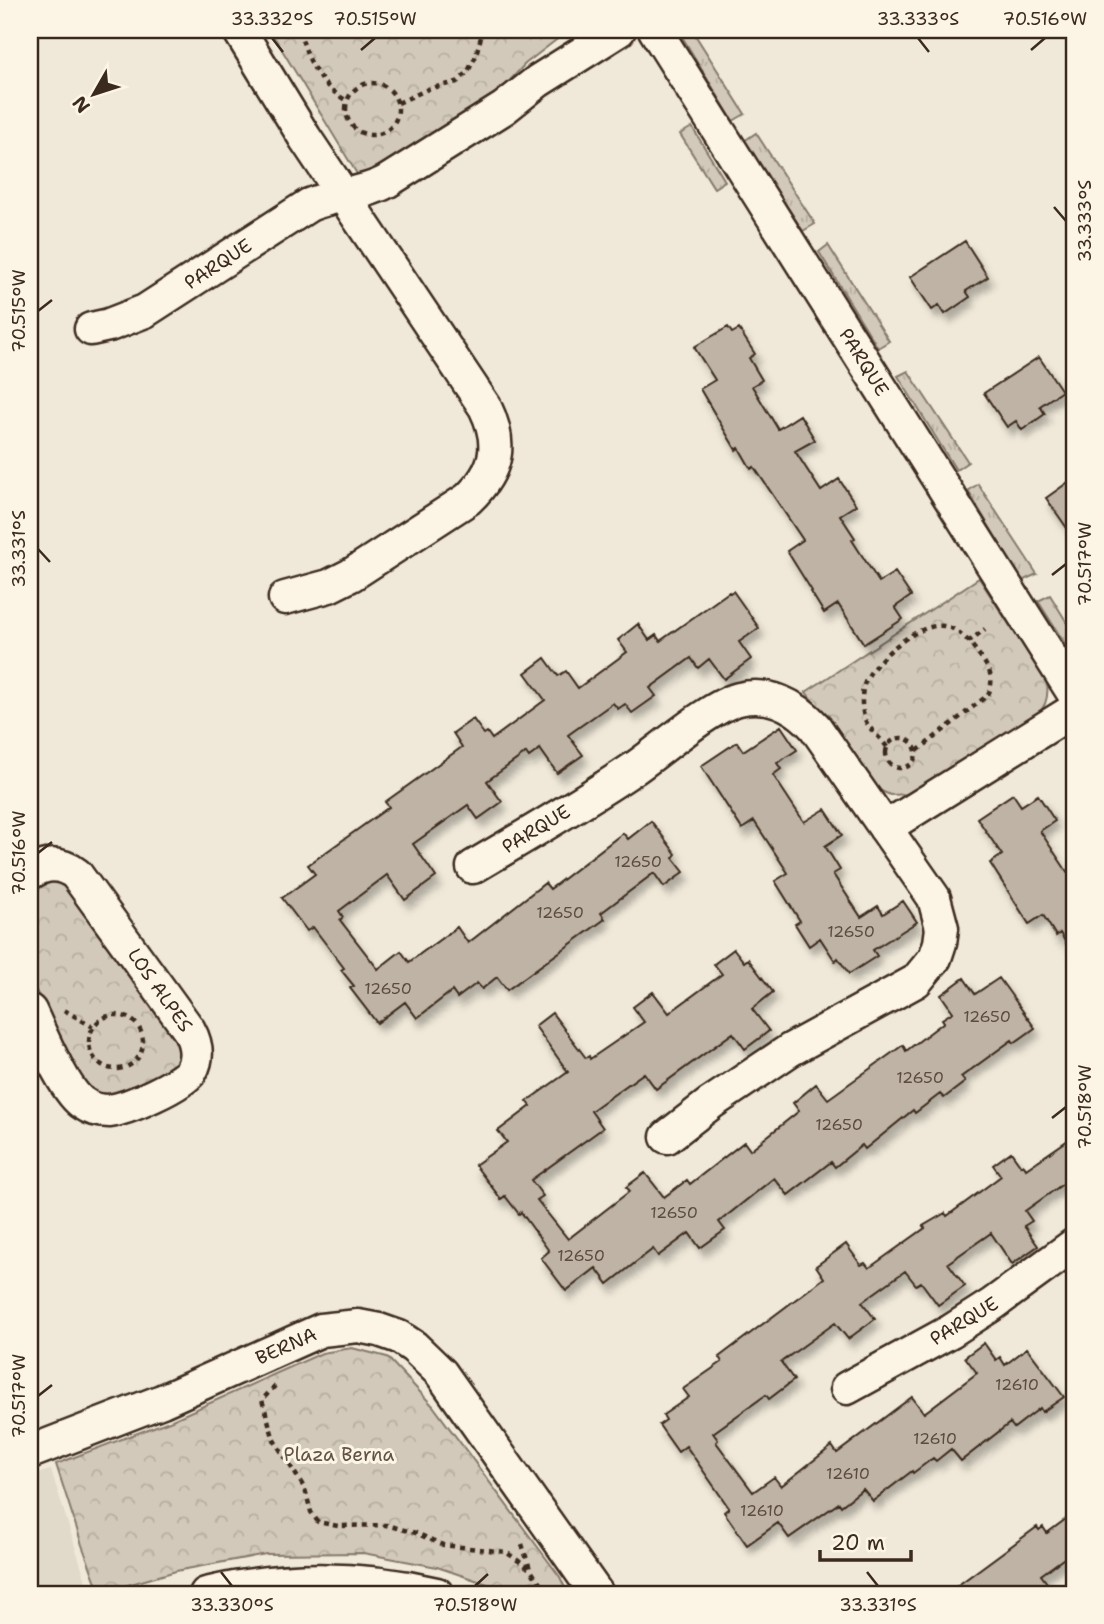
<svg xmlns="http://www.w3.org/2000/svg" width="1104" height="1624" viewBox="0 0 1104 1624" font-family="'Shantell Sans',sans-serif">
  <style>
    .built { fill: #e1d9c9 }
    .grass { fill: url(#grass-tufts); stroke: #867a6c; stroke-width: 2 }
    .forest { fill: url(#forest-crowns); stroke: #867a6c; stroke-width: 2 }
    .building { fill: #beb3a4; stroke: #3b2a1e; stroke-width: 2; filter: url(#shadow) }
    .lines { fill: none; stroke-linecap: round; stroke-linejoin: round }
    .minor-casing { stroke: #3b2a1e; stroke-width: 37 }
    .path { stroke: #3b2a1e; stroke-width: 4.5; stroke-dasharray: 5 5; stroke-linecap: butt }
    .minor { stroke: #fcf5e5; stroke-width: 32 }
    .ticks { fill: none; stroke: #3b2a1e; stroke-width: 2.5 }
    .labels { text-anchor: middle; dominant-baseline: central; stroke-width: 6; stroke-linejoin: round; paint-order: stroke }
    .number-label { font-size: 16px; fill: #5c4c40 }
    .street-label { font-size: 19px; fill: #3b2a1e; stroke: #fcf5e5 }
    .park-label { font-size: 19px; fill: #615245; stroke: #fcf5e5 }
    .neatline { fill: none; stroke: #3b2a1e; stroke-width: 2.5 }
    .ticks-label { font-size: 18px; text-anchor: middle; fill: #3b2a1e }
  </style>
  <defs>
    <pattern id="grass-tufts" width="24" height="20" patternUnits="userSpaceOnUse" patternTransform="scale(1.75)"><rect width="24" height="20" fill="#d2c9ba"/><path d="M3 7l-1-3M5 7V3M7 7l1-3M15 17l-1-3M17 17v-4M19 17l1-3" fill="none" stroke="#b5ad9f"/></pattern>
    <pattern id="forest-crowns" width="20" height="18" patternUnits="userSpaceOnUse" patternTransform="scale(1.75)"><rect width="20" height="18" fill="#d2c9ba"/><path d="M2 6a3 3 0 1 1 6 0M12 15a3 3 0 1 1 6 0" fill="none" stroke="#b5ad9f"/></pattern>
    <filter id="shadow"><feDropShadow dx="4.5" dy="8" stdDeviation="3.5" flood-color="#0004"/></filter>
  </defs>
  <rect width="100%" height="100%" fill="#f0e9d9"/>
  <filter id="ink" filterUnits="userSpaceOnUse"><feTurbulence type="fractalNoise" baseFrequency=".0143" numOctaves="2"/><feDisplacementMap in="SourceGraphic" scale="14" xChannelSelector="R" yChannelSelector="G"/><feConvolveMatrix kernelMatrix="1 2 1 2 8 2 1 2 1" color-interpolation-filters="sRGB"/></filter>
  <g filter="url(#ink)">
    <path class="built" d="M51,1470L90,1594H30V1475Z"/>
    <path class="grass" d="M678,30H692L745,114L733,121Z
      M692,127L725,181L714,188L680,134Z
      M756,133L815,224L803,231L744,141Z
      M828,245L889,341L878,348L819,252Z
      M908,371L968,462L956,470L898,376Z
      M978,484L1037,574L1022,581L968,491Z
      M1050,595L1074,634V658L1038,601Z"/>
    <path class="forest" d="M270,30H569L525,64L493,99L360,179Z
      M979,578L1047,683C1049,699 1045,709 1032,719L912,794L890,795L879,790L806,692Z
      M45,880H57L67,885L178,1040L182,1054L174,1066L110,1098L95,1097L87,1089L30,979V889Z
      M352,1348L387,1357L433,1406L560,1577L568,1594H509L499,1588L437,1567L363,1553L266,1554L176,1571L100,1593L82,1545L56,1464L172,1420L322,1353Z"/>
    <path class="building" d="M965,241L988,277L966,291L970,297L945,314L939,305L932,310L910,277Z
      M728,327L732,333L739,329L755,354L749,358L762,380L752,386L778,429L800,415L815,440L795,451L821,491L839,479L856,505L840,515L855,538L852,540L879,582L895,572L911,596L895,607L903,619L864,644L838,604L824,613L811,592L812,591L787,551L803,540L754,467L751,469L739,448L736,450L700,389L715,380L694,347Z
      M1039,357L1062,391L1040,406L1045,414L1022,430L1016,421L1007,427L984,393Z
      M1074,478V538L1046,498Z
      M733,591L759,628L739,642L751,659L724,679L709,659L698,668L691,658L650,688L656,696L632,713L625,704L618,709L613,703L568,735L583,755L557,773L540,749L529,757L526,753L487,781L502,802L478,819L468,805L413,844L436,877L405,900L387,875L339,911L343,917L340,920L378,969L401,951L409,962L457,927L468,943L545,883L550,889L623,833L628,839L651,821L676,854L673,858L684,872L664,887L654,873L601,913L605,919L507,990L497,977L482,989L477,983L457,998L452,991L417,1018L405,1002L377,1023L350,988L354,986L341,970L344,968L313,927L307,931L282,898L315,874L308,865L389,807L385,802L462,747L453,733L473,719L484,734L487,732L492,739L545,700L525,673L545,658L558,676L566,671L578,688L627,652L618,640L638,624L649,640L656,635L660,641L729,592L730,593Z
      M781,726L797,750L777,763L781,769L773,775L804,822L825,809L842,835L825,846L840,870L833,874L861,917L878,906L883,914L903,901L917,922L873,950L877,956L849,974L838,958L835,961L820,938L809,946L795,924L800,921L775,881L788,873L754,821L742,829L701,766L737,742L743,751Z
      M1013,794L1021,806L1038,795L1055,821L1040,831L1074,882V956L1060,933L1056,936L1043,915L1029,924L990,863L1002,855L977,818Z
      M734,949L744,962L748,959L773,992L752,1009L769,1031L745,1049L733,1033L656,1089L644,1073L591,1111L603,1128L531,1180L543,1196L537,1200L568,1239L630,1191L626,1187L645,1173L664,1197L687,1180L690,1184L744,1142L750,1150L799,1111L793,1103L816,1084L828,1099L903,1045L906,1051L944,1022L942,1019L953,1012L941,995L964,978L975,994L999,978L1035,1028L1014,1043L1012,1040L961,1077L965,1082L944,1098L940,1094L915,1113L913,1110L865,1149L862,1145L835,1167L831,1162L788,1195L774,1178L719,1222L725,1230L700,1248L689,1233L658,1256L653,1249L608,1284L596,1268L566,1291L541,1258L549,1251L521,1212L519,1214L505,1196L501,1199L475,1165L507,1142L498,1131L531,1106L527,1101L568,1072L535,1026L552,1013L586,1058L589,1056L590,1059L644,1022L633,1007L653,992L669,1013L722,974L714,964Z
      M1074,1136V1176L1025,1211L1032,1221L1024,1226L1038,1246L1012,1264L991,1233L948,1263L965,1286L938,1305L921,1282L916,1285L905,1271L862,1302L875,1319L848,1339L835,1323L781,1362L794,1380L769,1399L766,1395L713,1433L718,1440L716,1442L753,1492L774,1477L781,1486L832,1446L837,1453L912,1397L924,1413L977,1373L965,1357L984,1343L996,1360L1000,1357L1005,1365L1027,1348L1064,1397L1042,1412L1040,1408L1014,1428L1010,1423L961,1461L951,1449L936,1461L933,1458L913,1473L912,1471L873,1501L863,1489L841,1506L839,1503L789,1538L778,1523L747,1545L724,1512L729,1508L686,1446L678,1452L659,1425L666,1420L663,1415L689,1397L683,1389L722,1362L719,1357L824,1278L816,1266L846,1244L861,1265L865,1263L869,1268L925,1228L923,1226L945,1213L947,1216L1001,1176L993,1165L1011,1152L1021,1166L1023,1164L1026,1169Z
      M1074,1513V1551L1041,1575L1047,1583L1032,1594H946L1037,1527L1039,1530L1043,1527L1047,1533Z"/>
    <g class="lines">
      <g class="minor-casing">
        <path id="minor" d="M239,30L305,138L485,407C503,444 498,470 468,499L351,575L329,586L285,598
          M655,30L1074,694
          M91,329L109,325L145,311L309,205C335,194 362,195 386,182L504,108L538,81L619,30
          M885,828L1074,710
          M473,867C527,835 581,804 633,769C660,751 710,706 739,699C769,692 795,705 815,727L934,898L942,928L940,943L935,958L916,981L790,1050L711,1103L667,1137
          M30,873C46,863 60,862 76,874L189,1030C196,1043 199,1057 191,1071C182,1085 127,1109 109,1111C100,1111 91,1109 84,1104C64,1092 41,1034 30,1011
          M847,1388L951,1331L993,1304L1074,1245
          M30,1452L162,1401L321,1330L358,1326L379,1330L399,1337L414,1347L441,1373L597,1594
          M206,1594C284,1575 359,1576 437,1594"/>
      </g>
      <path class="path" d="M299,30C309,62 317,83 347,101
        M346 109a26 26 0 1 1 52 0a26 26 0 1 1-52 0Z
        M398,103L428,89L457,82L467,73L475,58L483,30
        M968,642L985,629
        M886 753a15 15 0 1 1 30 0a15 15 0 1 1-30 0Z
        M887,747C880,737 868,729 864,717C861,706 861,690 866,680C877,657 923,618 948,627C962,631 972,645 980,656C990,670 995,679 988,695L916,752
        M64,1010L93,1027
        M89 1042a27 27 0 1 1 54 0a27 27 0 1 1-54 0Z
        M275,1386L262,1400L274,1440L305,1489L311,1512L318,1522L338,1526L386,1525L416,1533L443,1545L506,1552L530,1569
        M522,1544L530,1569L547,1594"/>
      <use href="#minor" class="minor"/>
    </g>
  </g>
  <path class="ticks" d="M272,38L283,52M918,38L929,52M361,50L375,38M1031,50L1045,38M1054,207L1066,221M38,311L52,300M38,549L50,562M1052,575L1066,564M38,853L52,842M1052,1118L1066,1107M38,1396L52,1385M221,1572L232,1586M867,1572L878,1586M475,1586L488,1574"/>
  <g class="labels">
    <g class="number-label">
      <text x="638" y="861">12650</text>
      <text x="560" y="912">12650</text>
      <text x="851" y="931">12650</text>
      <text x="388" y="988">12650</text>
      <text x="987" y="1016">12650</text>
      <text x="920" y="1077">12650</text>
      <text x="839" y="1124">12650</text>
      <text x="674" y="1212">12650</text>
      <text x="581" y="1255">12650</text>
      <text x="1017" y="1384">12610</text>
      <text x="935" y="1438">12610</text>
      <text x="848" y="1473">12610</text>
      <text x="762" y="1510">12610</text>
    </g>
    <g class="street-label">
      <text transform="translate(218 264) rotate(-33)">PARQUE</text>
      <text transform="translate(864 362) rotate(58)">PARQUE</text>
      <text transform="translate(536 829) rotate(-31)">PARQUE</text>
      <text transform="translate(160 990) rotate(55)">LOS ALPES</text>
      <text transform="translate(964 1321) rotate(-31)">PARQUE</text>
      <text transform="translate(286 1346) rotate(-24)">BERNA</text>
    </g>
    <g class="park-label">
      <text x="339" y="1454">Plaza Berna</text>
    </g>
  </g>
  <rect width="1104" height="1624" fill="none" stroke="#fcf5e5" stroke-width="77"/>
  <g transform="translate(94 94) rotate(231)" stroke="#fcf5e5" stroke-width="5" paint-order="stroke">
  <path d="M0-5L12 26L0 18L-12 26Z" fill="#3b2a1e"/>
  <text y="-10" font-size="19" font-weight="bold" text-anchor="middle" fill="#3b2a1e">N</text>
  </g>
  <path d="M820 1550v10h91v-10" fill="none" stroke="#3b2a1e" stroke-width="3.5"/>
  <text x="831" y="1550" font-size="21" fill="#3b2a1e" stroke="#fcf5e5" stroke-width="5" paint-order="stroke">20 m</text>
  <rect x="38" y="38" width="1028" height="1548" class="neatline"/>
  <g class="ticks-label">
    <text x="272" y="25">33.332°S</text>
    <text x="375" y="25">70.515°W</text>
    <text x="918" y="25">33.333°S</text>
    <text x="1045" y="25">70.516°W</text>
    <text transform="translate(1085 221) rotate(-90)" y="6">33.333°S</text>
    <text transform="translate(19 311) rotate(-90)" y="6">70.515°W</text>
    <text transform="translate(19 549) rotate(-90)" y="6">33.331°S</text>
    <text transform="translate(1085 564) rotate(-90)" y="6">70.517°W</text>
    <text transform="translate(19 853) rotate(-90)" y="6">70.516°W</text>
    <text transform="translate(1085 1107) rotate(-90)" y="6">70.518°W</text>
    <text transform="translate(19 1396) rotate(-90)" y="6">70.517°W</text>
    <text x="232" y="1611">33.330°S</text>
    <text x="475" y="1611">70.518°W</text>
    <text x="878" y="1611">33.331°S</text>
  </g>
</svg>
